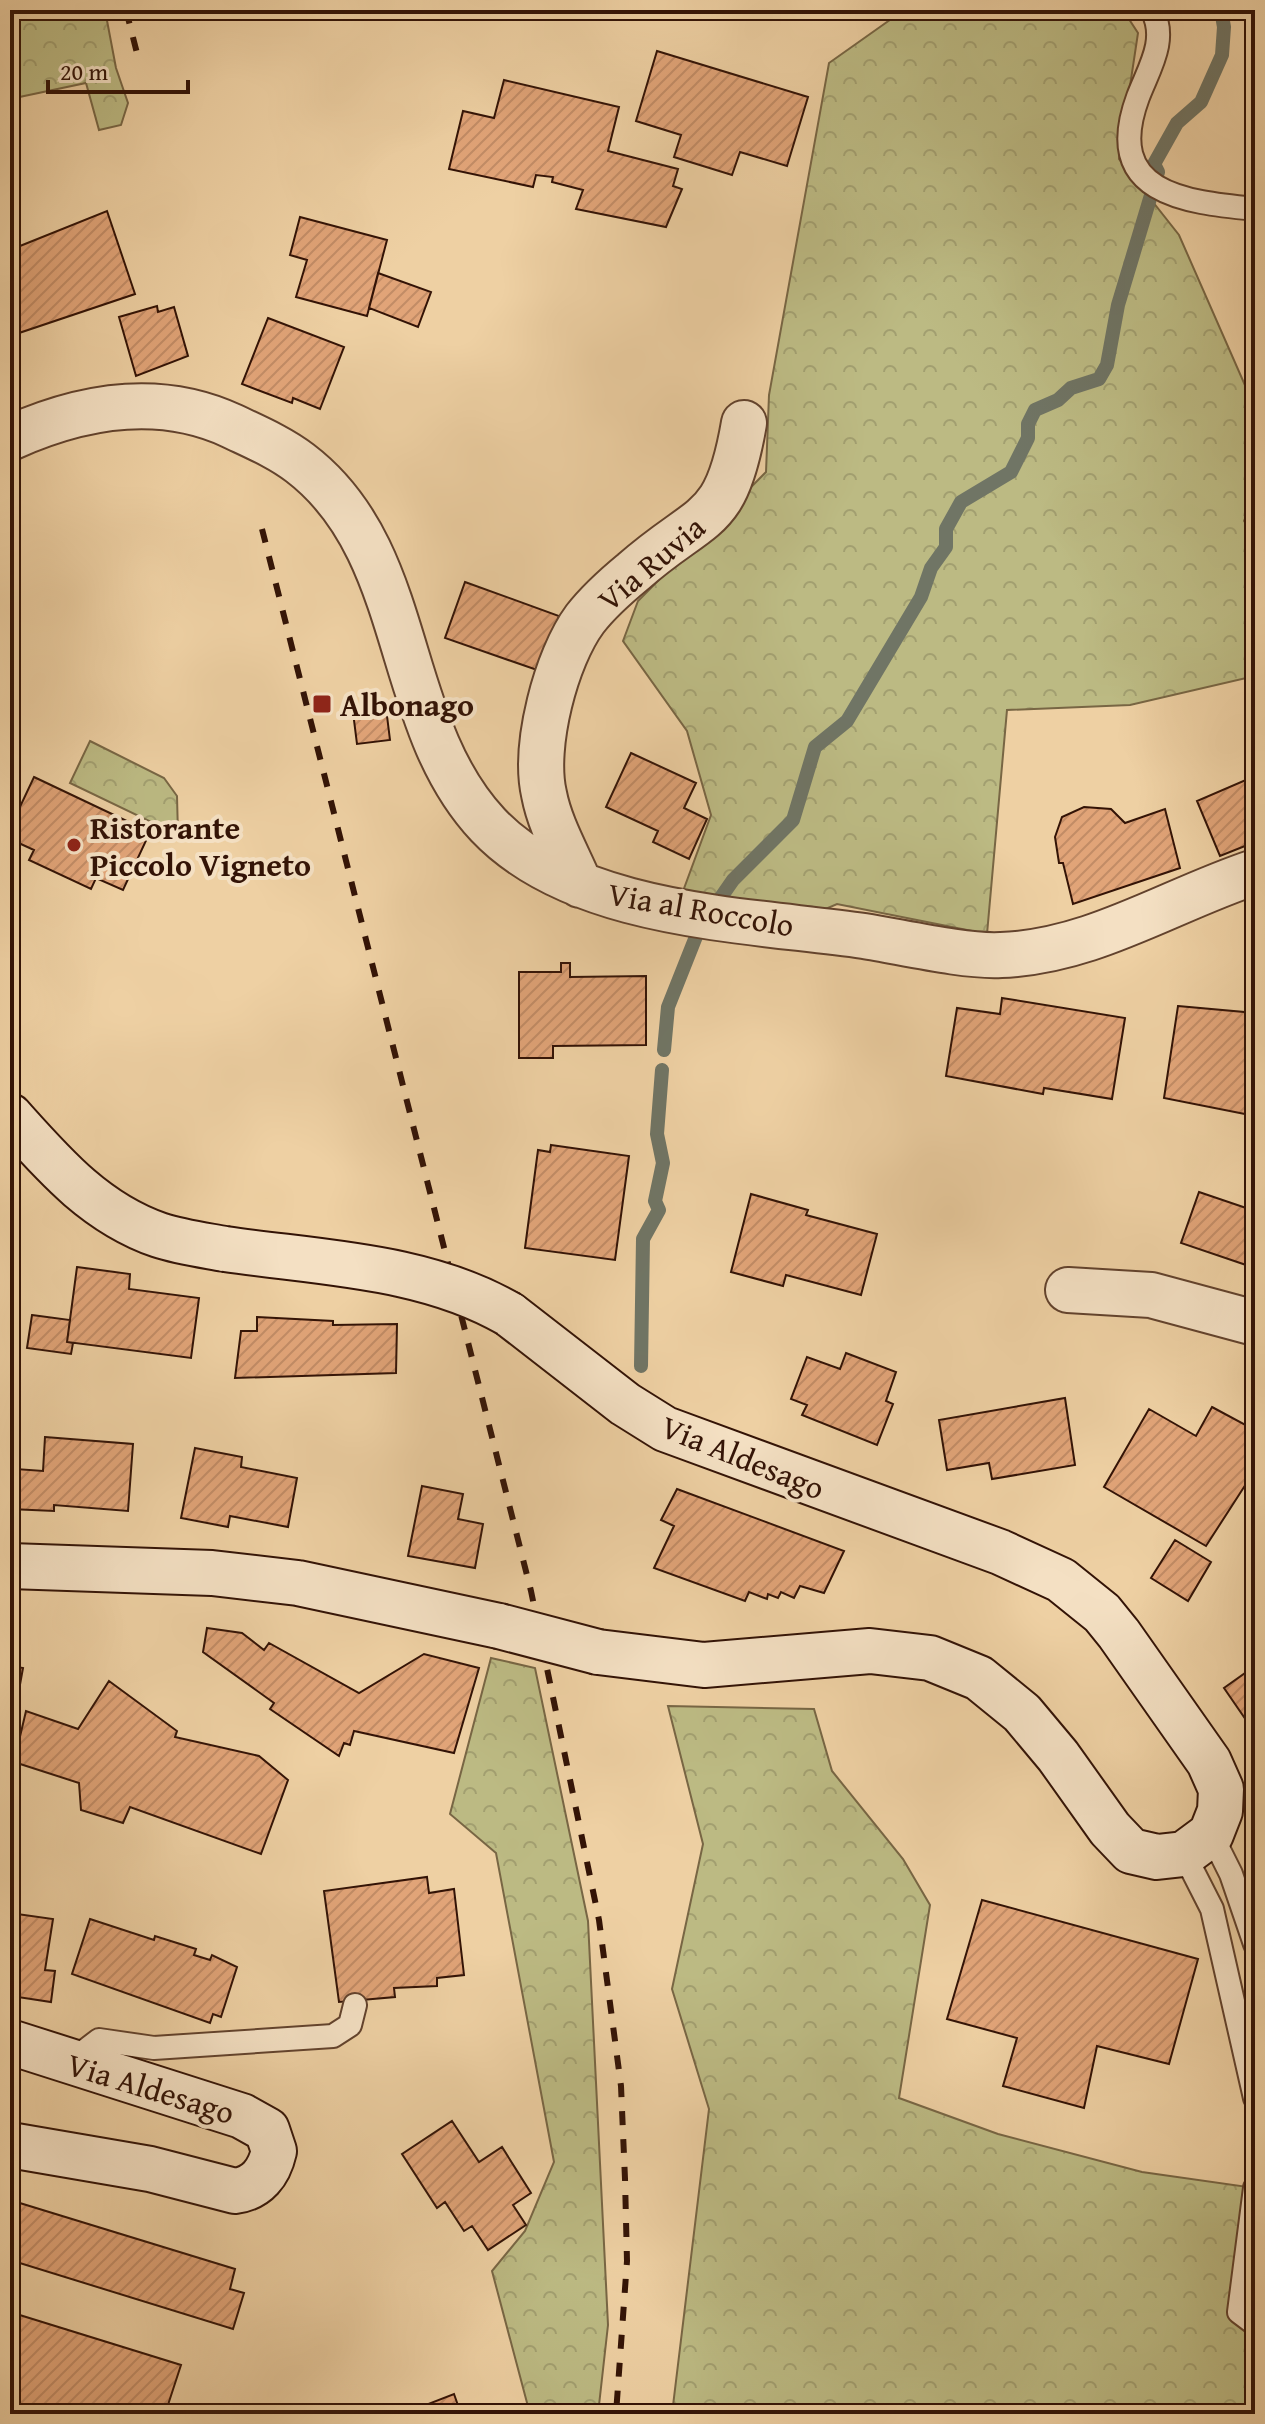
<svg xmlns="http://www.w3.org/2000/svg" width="1265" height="2424" viewBox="0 0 1265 2424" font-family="'Gentium Book Plus',serif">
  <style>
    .forest { fill: url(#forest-crowns); stroke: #786644; stroke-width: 2 }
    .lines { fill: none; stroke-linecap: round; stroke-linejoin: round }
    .stream { stroke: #707565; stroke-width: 14 }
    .building { fill: url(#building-hatch); stroke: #331306; stroke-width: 2 }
    .lane-casing { stroke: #62422d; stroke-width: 26 }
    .street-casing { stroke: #62422d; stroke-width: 48 }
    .secondary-casing { stroke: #331306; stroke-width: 48 }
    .lane { stroke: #f4e0c3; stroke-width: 22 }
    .street { stroke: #f4e0c3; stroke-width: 44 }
    .secondary { stroke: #f4e0c3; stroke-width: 44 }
    .rail { stroke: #331306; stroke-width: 6; stroke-dasharray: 14 14; stroke-linecap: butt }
    .secondary-bridge-casing { stroke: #331306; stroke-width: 48; stroke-linecap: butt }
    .secondary-bridge { stroke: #f4e0c3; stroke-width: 44 }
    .poi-dot { fill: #8f2418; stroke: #f4e0c3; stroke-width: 3 }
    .labels { text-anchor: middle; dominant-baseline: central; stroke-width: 8; stroke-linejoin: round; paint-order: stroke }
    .street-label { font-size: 32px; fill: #331306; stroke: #f4e0c3 }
    .poi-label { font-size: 32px; font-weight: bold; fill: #331306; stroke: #f4e0c3; text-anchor: start }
  </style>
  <defs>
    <pattern id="forest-crowns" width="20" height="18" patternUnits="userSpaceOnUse" patternTransform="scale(2)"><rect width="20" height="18" fill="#bcba83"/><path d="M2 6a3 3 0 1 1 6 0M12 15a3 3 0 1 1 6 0" fill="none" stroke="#a29f70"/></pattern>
    <pattern id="building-hatch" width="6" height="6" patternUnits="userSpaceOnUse" patternTransform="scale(2)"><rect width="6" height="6" fill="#e1a478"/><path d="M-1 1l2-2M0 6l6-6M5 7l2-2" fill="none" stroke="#c28c66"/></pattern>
  </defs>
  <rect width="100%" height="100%" fill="#eed0a3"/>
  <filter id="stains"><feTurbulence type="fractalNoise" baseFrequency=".0025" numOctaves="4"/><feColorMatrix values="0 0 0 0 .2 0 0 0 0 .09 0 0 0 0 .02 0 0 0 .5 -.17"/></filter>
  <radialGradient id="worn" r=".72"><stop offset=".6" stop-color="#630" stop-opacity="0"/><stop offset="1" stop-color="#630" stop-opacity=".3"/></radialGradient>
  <path class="forest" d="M10,10H105L116,68L128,103L121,125L99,130L86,83L10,99Z
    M904,10H1123L1138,33L1119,159L1179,235L1255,408V497L1244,521L1255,537V676L1130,705L1007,710L987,934L837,904L814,914L682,894L711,815L687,731L623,641L638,601L766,472L769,395L829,63Z
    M90,741L164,778L177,796L178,835L70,783Z
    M491,1658L535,1668L588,1921L608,2325L598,2414H530L492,2271L525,2231L554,2162L496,1853L450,1814Z
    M668,1706L814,1709L832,1771L903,1859L930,1905L899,2098L998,2134L1142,2172L1255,2188V2414H672L709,2109L672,1989L703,1844Z"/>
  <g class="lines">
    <path class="stream" d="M664,1050L668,1007L699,929L733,880L793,820L815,747L847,721L921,597L931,568L946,547V529L961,502L1011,472L1028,438V424L1035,410L1058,400L1071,388L1099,379L1107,365L1118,305L1158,172L1154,164L1177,123L1201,102L1222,55L1224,27L1221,10
      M641,1366L643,1239L659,1210L655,1201L663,1163L657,1134L662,1070"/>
  </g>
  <path class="building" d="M657,51L808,97L787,166L740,152L732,175L674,157L681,135L636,121Z
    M504,80L619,107L608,151L678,169L673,186L682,189L666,227L576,209L583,190L552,182L553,177L536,175L533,187L449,169L463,111L494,118Z
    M107,211L135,294L10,336V250Z
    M300,217L387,240L367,316L296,297L307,260L290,255Z
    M378,273L431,292L418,327L369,308Z
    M157,306L158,312L174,307L188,356L136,376L119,317Z
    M268,318L344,347L320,409L293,398L292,403L242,384Z
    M465,582L559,616L540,671L445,638Z
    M386,708L390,740L357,744L353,712Z
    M631,753L696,783L684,808L707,819L689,859L653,842L658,831L606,807Z
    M1255,776V842L1220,856L1197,801Z
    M34,777L150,832L123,890L96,878L91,889L29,860L34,850L10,839V828Z
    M1084,807L1111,809L1125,823L1165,809L1180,868L1073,904L1063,863H1059L1055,837L1062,817Z
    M561,963H570V977L646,976V1045L553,1046V1058H519V972H561Z
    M1002,998L1125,1018L1112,1099L1044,1088L1043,1094L946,1076L957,1008L1000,1014Z
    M1178,1006L1255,1013V1116L1164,1098Z
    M551,1145L629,1156L615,1260L525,1248L538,1150L550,1152Z
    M1199,1192L1255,1211V1268L1181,1243Z
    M751,1194L808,1210L806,1215L877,1234L861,1295L786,1275L783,1286L731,1272Z
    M77,1267L130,1274L129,1289L199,1298L191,1358L67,1342Z
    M32,1315L70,1320L67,1342L73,1343L71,1354L27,1348Z
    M257,1317L333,1321V1325L397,1324L396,1373L235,1378L241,1331H257Z
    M846,1353L896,1372L886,1401L893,1404L877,1445L802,1415L807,1405L791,1399L807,1357L840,1369Z
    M1065,1398L1075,1465L992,1479L989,1463L947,1470L939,1420Z
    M1212,1407L1255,1430V1470L1206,1546L1104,1487L1149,1409L1196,1436Z
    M45,1437L133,1444L128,1511L54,1505V1511L10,1509L16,1469L43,1471Z
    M195,1448L242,1457L241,1467L297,1478L288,1527L230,1516L228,1527L181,1518Z
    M422,1486L463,1494L458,1519L483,1524L475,1568L408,1556Z
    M677,1489L844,1551L824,1593L800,1586L794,1598L781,1592L778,1598L768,1594L767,1599L749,1592L745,1601L654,1568L674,1526L661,1520Z
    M1175,1540L1211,1562L1188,1601L1151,1578Z
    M207,1628L242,1633L264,1650L269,1643L359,1693L424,1654L479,1668L454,1753L354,1731L350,1745L344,1743L339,1756L270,1709L274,1703L203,1652Z
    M10,1658L18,1659L17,1667L23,1668L11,1734Z
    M1248,1671L1255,1681V1733L1224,1688Z
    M109,1681L177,1731L175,1737L259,1756L288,1780L261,1854L130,1807L123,1823L81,1810L79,1783L14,1762L26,1711L78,1729Z
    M427,1877L429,1893L454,1889L464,1975L437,1978V1986L394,1988L395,1997L339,2002L324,1891Z
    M982,1900L1198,1959L1169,2064L1097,2046L1084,2108L1003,2086L1017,2038L947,2019Z
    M10,1913L53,1919L45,1970L55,1971L51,2002L11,1996L14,1977H10Z
    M90,1919L154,1940L155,1936L196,1949L194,1955L210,1960L212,1955L237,1967L221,2017L213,2014L210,2023L72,1974Z
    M452,2121L479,2162L502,2147L531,2193L513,2205L526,2225L488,2250L472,2226L464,2231L445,2202L437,2208L402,2154Z
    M10,2200L235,2269L230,2289L244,2293L233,2329L10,2260Z
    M10,2312L181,2365L165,2414H10Z
    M454,2394L461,2414H426L423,2406Z"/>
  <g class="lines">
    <g class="lane-casing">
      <path id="lane" d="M1152,10C1168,40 1149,68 1138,97C1102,194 1185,202 1255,209
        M1211,1834L1231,1874L1255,1944
        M1184,1854L1212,1909L1255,2098
        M69,2063L99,2040L154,2048L333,2036L350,2025L355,2005
        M1255,2188L1239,2312L1255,2324"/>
    </g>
    <g class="street-casing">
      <path id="street" d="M10,438C81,406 159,392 232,426C255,437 279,447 300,463C417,552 391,722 488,825C575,917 745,919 864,936C902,942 965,957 1001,955C1092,952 1170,900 1255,872
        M580,885C568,856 550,826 544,794C533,746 556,658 585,619C599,601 616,586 633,572C703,510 726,528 744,423
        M1068,1290L1151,1295L1255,1323"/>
    </g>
    <g class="secondary-casing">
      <path id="secondary" d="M10,1116C53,1164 95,1213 159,1235C180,1242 203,1245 225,1249
        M509,1314L625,1404L665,1429L1000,1552L1061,1580L1102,1613L1119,1634L1209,1762L1221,1789L1220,1811L1211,1834L1184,1854L1157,1857L1131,1851L1110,1829L1058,1756L1022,1713L979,1678L930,1658L870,1651L704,1665L598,1652
        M10,1566L212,1573L298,1583L499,1626
        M10,2042L242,2116L267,2130L274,2151C269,2173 257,2188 235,2191L150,2169L10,2145"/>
    </g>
    <use href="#lane" class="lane"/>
    <use href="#street" class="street"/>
    <use href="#secondary" class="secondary"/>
    <path class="rail" d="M126,10L139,61
      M262,529L531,1591L599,1920L621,2086L625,2179L627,2261L616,2414"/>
    <g class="secondary-bridge-casing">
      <path id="secondary-bridge" d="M225,1249C321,1263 424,1265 509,1314
        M499,1626L598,1652"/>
    </g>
    <use href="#secondary-bridge" class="secondary-bridge"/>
  </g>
  <g class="poi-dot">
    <rect x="312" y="694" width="20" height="20" rx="4"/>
    <circle cx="74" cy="845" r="8"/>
  </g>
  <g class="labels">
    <g class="street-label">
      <text transform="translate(651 563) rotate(-40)">Via Ruvia</text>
      <text transform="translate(701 909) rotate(10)">Via al Roccolo</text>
      <text transform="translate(743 1457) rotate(22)">Via Aldesago</text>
      <text transform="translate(151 2088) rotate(17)">Via Aldesago</text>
    </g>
    <g class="poi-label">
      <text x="340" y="704">Albonago</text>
      <text x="90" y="827">Ristorante<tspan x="90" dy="37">Piccolo Vigneto</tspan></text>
    </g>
  </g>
  <rect width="1265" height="2424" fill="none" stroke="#eed0a3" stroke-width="40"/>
  <rect x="12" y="12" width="1241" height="2400" fill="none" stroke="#331306" stroke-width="4"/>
  <rect x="20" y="20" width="1225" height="2384" fill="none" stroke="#331306" stroke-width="2"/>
  <path d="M48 80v12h140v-12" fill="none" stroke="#331306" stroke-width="4"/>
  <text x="60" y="80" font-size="24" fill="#331306" stroke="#f4e0c3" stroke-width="6" paint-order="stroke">20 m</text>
  <rect width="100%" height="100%" filter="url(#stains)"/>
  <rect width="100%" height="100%" fill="url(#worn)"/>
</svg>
